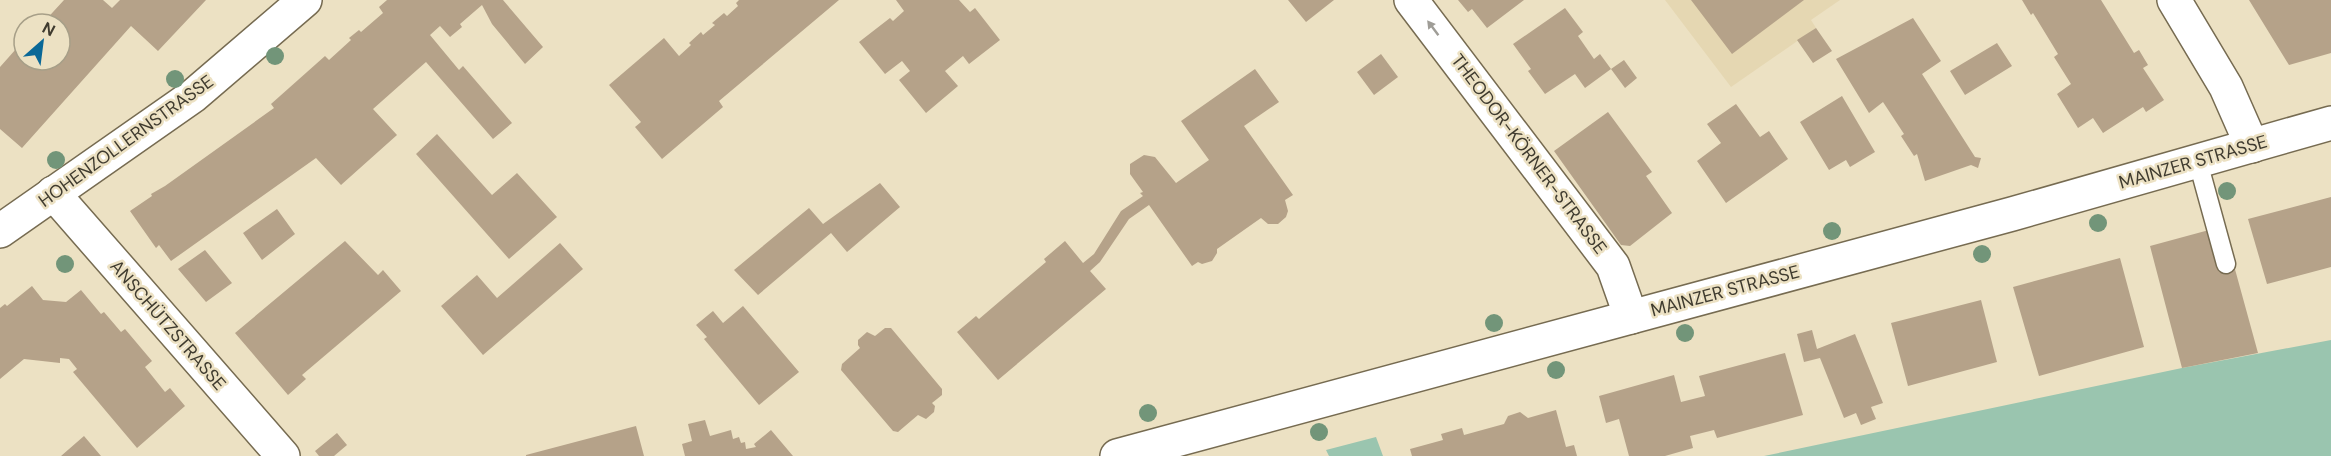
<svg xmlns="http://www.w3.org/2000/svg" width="2331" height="456" viewBox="0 0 2331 456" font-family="'DM Sans',sans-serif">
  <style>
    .built { fill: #e5d7b2 }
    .green { fill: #9ac5af }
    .building { fill: #b5a289 }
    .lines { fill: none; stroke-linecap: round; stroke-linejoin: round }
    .lane-casing { stroke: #766b51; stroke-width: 21 }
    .street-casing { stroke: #766b51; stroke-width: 36 }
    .secondary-casing { stroke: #766b51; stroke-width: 36 }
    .lane { stroke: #fff; stroke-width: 18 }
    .street { stroke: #fff; stroke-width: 33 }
    .secondary { stroke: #fff; stroke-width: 33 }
    .tree { fill: #729579 }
    .oneway { fill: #9f9d97 }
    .labels { text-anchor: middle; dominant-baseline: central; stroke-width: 5; stroke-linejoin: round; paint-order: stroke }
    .street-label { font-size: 18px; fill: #3f3b2f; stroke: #ece1c3 }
  </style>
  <rect width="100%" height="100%" fill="#ece1c3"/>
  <path class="built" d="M1665,0H1840L1811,20L1816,28L1731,87Z"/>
  <path class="green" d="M2331,340V456H1764L2182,368Z
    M1376,437L1383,456H1329L1326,450Z"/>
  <path class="building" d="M64,0H103L112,8L120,0H206L158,51L131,26L22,148L0,129V67L24,40V60H60V24H42Z
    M387,0H503L543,47L525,64L492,24L482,5L460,24L462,27L450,37L440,26L430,35L459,70L463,66L512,123L493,139L426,62L373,109L397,135L341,185L316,158L171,261L159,245L156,248L130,211L152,196L151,194L165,186L274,108L271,104L325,56L329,60L351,40L349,38L359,30L361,32L383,13L379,7Z
    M739,0H839L719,101L723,107L662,159L635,127L641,122L609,85L664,38L679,56L691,45L689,43L701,32L703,35L715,25L712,23L724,13L727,16L738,6L736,3Z
    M896,0H959L970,12L975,8L1000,40L969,64L963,56L945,71L958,86L926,113L899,80L910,71L902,61L885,74L859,42L890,18L893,21L904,11Z
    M1288,0H1334L1306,22Z
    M1458,0H1524L1487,28L1472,9L1468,12Z
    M1691,0H1804L1732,54Z
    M2022,0H2101L2134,53L2139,50L2148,65L2143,68L2164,100L2146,112L2143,107L2103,133L2093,118L2078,128L2057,94L2071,84L2054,57L2058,54L2033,13L2031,15Z
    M2249,0H2331V53L2289,65Z
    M1565,8L1583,32L1578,36L1594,59L1600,54L1611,69L1585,88L1575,74L1545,94L1528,71L1531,69L1513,44Z
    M1913,18L1941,61L1922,74L1975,157L1981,158L1978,168L1971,165L1925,181L1917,154L1914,156L1901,136L1904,134L1883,102L1869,113L1836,59Z
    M1816,28L1832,51L1813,63L1797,40Z
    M1997,43L2012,66L1965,95L1950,71Z
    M1381,54L1398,77L1374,95L1357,72Z
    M1624,60L1637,78L1625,88L1611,69Z
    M1255,69L1279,102L1244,126L1293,195L1285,200L1288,211L1286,217L1278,224H1268L1261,218L1217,249V253L1212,261L1202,264L1198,262L1192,266L1149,205L1129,219L1100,262L1090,271L1106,289L998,380L957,332L976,316L979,319L1046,262L1044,259L1065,241L1083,263L1094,254L1121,211L1143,196L1140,193L1143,192L1130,174V164L1144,155L1155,157L1176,183L1209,160L1181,121Z
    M1842,96L1875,152L1850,167L1846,160L1829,170L1800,122Z
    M1736,104L1760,137L1769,131L1788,159L1726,203L1697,161L1721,143L1707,124Z
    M1608,112L1652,172L1646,176L1672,213L1630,246L1621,245L1554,151Z
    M437,134L492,195L517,173L557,217L509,259L416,154Z
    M880,183L900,207L847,252L831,233L758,295L734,270L809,208L823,224Z
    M2331,197V267L2267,284L2248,219Z
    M277,209L295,234L262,260L243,233Z
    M2209,230L2233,262L2258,353L2182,368L2150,246Z
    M345,241L378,275L383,270L401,291L302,375L306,379L288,395L235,333Z
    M560,243L583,269L483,355L441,306L477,275L497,298Z
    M205,250L232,283L206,302L178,269Z
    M2120,258L2144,347L2039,376L2013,287Z
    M32,286L43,300L66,302L81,290L101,314L104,312L121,332L125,329L152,361L145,367L165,392L170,388L185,406L137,448L73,372L77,369L69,359L60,358V363L24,359L0,379V308L5,304L7,306Z
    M1981,300L1997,362L1908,386L1891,323Z
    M743,306L799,372L759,405L704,339L707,337L696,325L713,311L723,323Z
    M885,328H891L942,389V395L932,403L935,406L934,412L926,419L918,415L898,432L893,431L841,370L842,364L860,348L858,345V340L867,332L875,336Z
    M1812,330L1817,349L1855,334L1883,403L1871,407L1876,419L1861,425L1856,413L1844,418L1820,358L1804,362L1797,334Z
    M1785,353L1803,415L1717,438L1714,430L1690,436L1693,448L1665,456H1629L1619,419L1606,423L1599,396L1674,375L1681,402L1705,396L1699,376Z
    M1556,410L1566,447L1574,445L1577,456H1412L1410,449L1443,440L1441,434L1462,428L1464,435L1504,424L1508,416L1520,412L1528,418Z
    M705,420L710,436L731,430L733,439L739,437L741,443L745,442L746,449L756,447L754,444L771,430L793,456H685L682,444L692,441L688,424Z
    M636,426L644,456H526V455Z
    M337,433L347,445L334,456H319L315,451Z
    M84,436L101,456H61Z"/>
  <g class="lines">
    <g class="lane-casing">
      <path id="lane" d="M2198,162L2226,264"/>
    </g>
    <g class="street-casing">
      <path id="street" d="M1411,0L1613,266L1631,317
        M2174,0L2226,87L2252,146
        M53,193L283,456"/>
    </g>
    <g class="secondary-casing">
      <path id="secondary" d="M0,231L193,96L305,0
        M1117,456L2012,214L2331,123"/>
    </g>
    <use href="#lane" class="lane"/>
    <use href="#street" class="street"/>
    <use href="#secondary" class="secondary"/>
  </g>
  <g class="tree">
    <circle cx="275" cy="56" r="9"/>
    <circle cx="175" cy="79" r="9"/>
    <circle cx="56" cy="160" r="9"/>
    <circle cx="2227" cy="191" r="9"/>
    <circle cx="2098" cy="223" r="9"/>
    <circle cx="1832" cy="231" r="9"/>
    <circle cx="1982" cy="254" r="9"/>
    <circle cx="65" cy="264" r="9"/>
    <circle cx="1494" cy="323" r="9"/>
    <circle cx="1685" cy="333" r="9"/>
    <circle cx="1556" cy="370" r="9"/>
    <circle cx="1148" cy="413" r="9"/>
    <circle cx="1319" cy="432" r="9"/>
  </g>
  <defs><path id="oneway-solid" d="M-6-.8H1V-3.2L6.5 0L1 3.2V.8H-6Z" transform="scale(1.5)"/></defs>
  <use class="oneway" href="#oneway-solid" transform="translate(1433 28) rotate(-127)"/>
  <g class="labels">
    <g class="street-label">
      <text transform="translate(126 141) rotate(-36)">HOHENZOLLERNSTRASSE</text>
      <text transform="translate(1529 154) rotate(53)">THEODOR-KÖRNER-STRASSE</text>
      <text transform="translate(2193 162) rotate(-16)">MAINZER STRASSE</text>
      <text transform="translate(1725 291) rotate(-15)">MAINZER STRASSE</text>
      <text transform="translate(168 325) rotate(49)">ANSCHÜTZSTRASSE</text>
    </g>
  </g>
  <g transform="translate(42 42) rotate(28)"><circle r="28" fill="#ece1c3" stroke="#a79f88" stroke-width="1.5"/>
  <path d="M0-4.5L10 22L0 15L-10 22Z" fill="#0a6897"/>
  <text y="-9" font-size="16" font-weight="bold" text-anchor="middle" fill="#3f3b2f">N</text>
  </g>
</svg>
